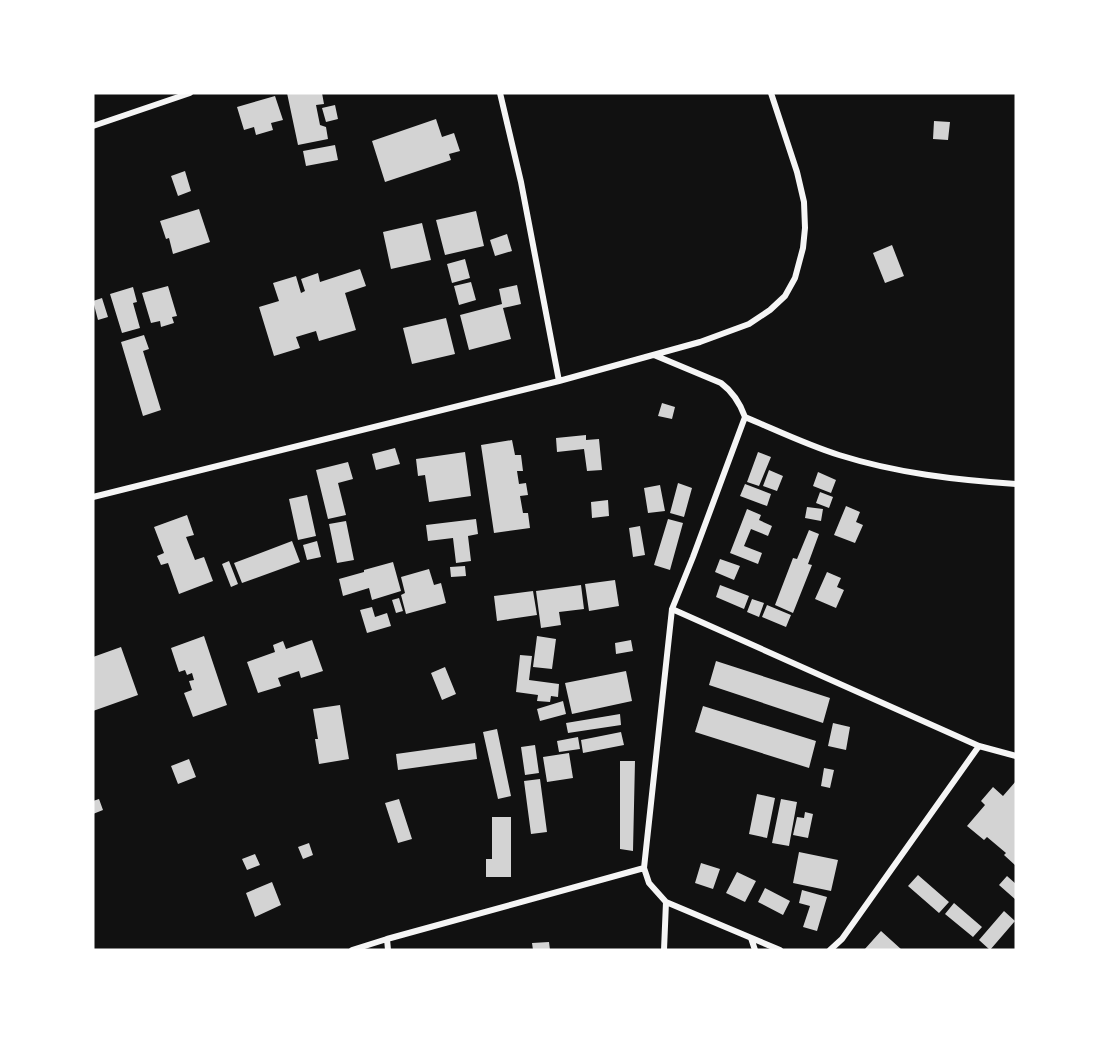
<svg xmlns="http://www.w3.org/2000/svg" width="1109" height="1043" viewBox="0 0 1109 1043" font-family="Ubuntu,sans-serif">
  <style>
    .building { fill: #d3d3d3 }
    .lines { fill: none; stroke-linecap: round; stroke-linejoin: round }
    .minor { stroke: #f5f5f5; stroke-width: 6 }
  </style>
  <rect width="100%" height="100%" fill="#111"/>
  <path class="building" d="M287,93H322L324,104L316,105L320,125L326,127L328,139L298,145Z
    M275,96L283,120L271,123L273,130L256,135L254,127L244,130L237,107Z
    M335,105L338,119L326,122L322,108Z
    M436,119L442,137L454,133L460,151L449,154L451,160L385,182L372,141Z
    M934,121L950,122L948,140L933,139Z
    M335,145L338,160L306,166L303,151Z
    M185,171L191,191L178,196L171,176Z
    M199,209L210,242L173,254L169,238L166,239L160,221Z
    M476,211L484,246L445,255L436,220Z
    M422,223L431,260L391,269L383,232Z
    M507,234L512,251L495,256L490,240Z
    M892,245L904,276L885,283L873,253Z
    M465,259L470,278L452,283L447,264Z
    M360,269L366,286L345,293L356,330L319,341L316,331L296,337L300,348L274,356L259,307L279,301L273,283L296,276L301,293L305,291L301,279L318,273L320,282Z
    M471,282L476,300L459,305L454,286Z
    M517,285L521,304L503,308L511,339L469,350L460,315L502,304L499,289Z
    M168,286L177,316L172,317L174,323L161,327L160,321L151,323L142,293Z
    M133,287L137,302L133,303L140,328L122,333L110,294Z
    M102,298L108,317L98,320L93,301Z
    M446,318L455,354L412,364L403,328Z
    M144,335L149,349L143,351L161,410L143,416L121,342Z
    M662,403L675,407L672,419L658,416Z
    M586,435V440L599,439L602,470L587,471L584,449L557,452L556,438Z
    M512,440L515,455H521L523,471H517L519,484L526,483L528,495L520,496L523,513H528L530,528L494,533L481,445Z
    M395,448L400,464L376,470L372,454Z
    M465,452L471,496L429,502L425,475L418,476L416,459Z
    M758,452L771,457L759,486L747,482Z
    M348,462L353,479L338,483L346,515L328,519L316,470Z
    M769,470L783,476L777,491L763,486Z
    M818,472L836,480L831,493L813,486Z
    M678,483L692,488L684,517L670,513Z
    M745,484L771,494L767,506L740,496Z
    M660,485L665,511L648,513L644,488Z
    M820,492L833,497L829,508L816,503Z
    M307,495L316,536L298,540L289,499Z
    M608,500L609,516L592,518L591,502Z
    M846,506L860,512L856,522L863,525L855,543L834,535Z
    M807,507L823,509L821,521L805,518Z
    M747,509L761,515L759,520L772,526L768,536L751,529L744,546L762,553L758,564L730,553Z
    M187,515L194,535L186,537L195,560L204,557L213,581L179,594L168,563L161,565L157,556L164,553L154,527Z
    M476,519L478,534L468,536L471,561L456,563L453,538L428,541L426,525Z
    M668,519L683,523L670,570L654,565Z
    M346,521L354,560L337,563L329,524Z
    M640,526L645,555L633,557L629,528Z
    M809,530L819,534L808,564L812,565L793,613L775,605L793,558L797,559Z
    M292,541L300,562L242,583L234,563Z
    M317,541L321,557L307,560L303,545Z
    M720,559L740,566L734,580L715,572Z
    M229,561L238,584L231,587L222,564Z
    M393,562L401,591L372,600L369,588L343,596L339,579L364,572V570Z
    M465,566L466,576L451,577L450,567Z
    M429,569L434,585L441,583L446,603L406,614L401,595L405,593L401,577Z
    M827,572L841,578L837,587L844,590L836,608L815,599Z
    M615,580L619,606L589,611L585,584Z
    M581,585L584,609L559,612L561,625L541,628L536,591Z
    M720,585L749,596L744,609L716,597Z
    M533,591L537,615L497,621L494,596Z
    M399,598L403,611L396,613L392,600Z
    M752,599L764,603L759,617L747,612Z
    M767,605L791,615L786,627L762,617Z
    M372,607L375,617L387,613L391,626L367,633L360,610Z
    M204,636L227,705L193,717L184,693L192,690L189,681L194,680L192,673L187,675L185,670L179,672L171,648Z
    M537,636L556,639L552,669L533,667Z
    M312,640L323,671L301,678L299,671L278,678L281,686L258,693L247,662L275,652L273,645L283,641L286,649Z
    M631,640L633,651L616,654L615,643Z
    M121,647L138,695L93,711V657Z
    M520,655L532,656L529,680L559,684L558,697L551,696L550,702L537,701L538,695L516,692Z
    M716,661L830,698L823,723L709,685Z
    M445,667L456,694L442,700L431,673Z
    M626,671L632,701L572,714L565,683Z
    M563,701L566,714L540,721L537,709Z
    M340,705L349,759L319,764L315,739H318L313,709Z
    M703,706L816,741L809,768L695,732Z
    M620,714L621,725L568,733L566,723Z
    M833,723L850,727L846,750L828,746Z
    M497,729L511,796L498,799L483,732Z
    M621,732L624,745L583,753L581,740Z
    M578,737L580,749L559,752L557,741Z
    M475,743L477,759L398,770L396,754Z
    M535,745L539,773L525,775L521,747Z
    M569,753L573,778L547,782L543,757Z
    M189,759L196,777L178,784L171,766Z
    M620,761H635L633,851L620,849Z
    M824,768L834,770L830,788L821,786Z
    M540,779L547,832L531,834L524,781Z
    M1016,781V866L1004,855L1006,853L987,837L984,840L967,826L985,805L981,801L993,787L1003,796Z
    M757,794L775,798L767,838L749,834Z
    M99,799L103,810L93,814V801Z
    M399,799L412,839L398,843L385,803Z
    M781,799L797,802L789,846L772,843Z
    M805,812L813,814L808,838L793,835L797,817L804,818Z
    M492,817H511V877H486V859H492Z
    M309,843L313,855L303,859L298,847Z
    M799,852L838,860L831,891L793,883Z
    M255,854L260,865L247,870L242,859Z
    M701,863L720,869L713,889L695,883Z
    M737,872L756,881L745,902L726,893Z
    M918,875L949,902L939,913L908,886Z
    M1007,876L1016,884V900L999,885Z
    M272,882L281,905L255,917L246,893Z
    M765,888L790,901L783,915L758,902Z
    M802,890L827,897L817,931L803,927L810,906L799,903Z
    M954,903L982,927L973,937L945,914Z
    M1004,911L1015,921L990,950L979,940Z
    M881,931L902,950H864Z
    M549,942L550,950H533L532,943Z"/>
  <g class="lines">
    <path class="minor" d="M500,93L521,182L559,381
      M93,126L190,93
      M654,355L721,383C733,392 740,403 745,417L693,557L672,609L644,868L649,883L666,902L780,950
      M745,417C776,430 807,445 839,455C896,473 956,480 1016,484
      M93,497L559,381L700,342L749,324L770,310L785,296L795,278L803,248L805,228L804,202L797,172L771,93
      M672,609L979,746L1016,756
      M751,938L755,950
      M387,939L388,950
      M352,950L387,939L644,868
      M664,950L666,902
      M830,950L842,939L979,746"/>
  </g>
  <rect width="1109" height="1043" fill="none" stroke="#ffffff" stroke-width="189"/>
</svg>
